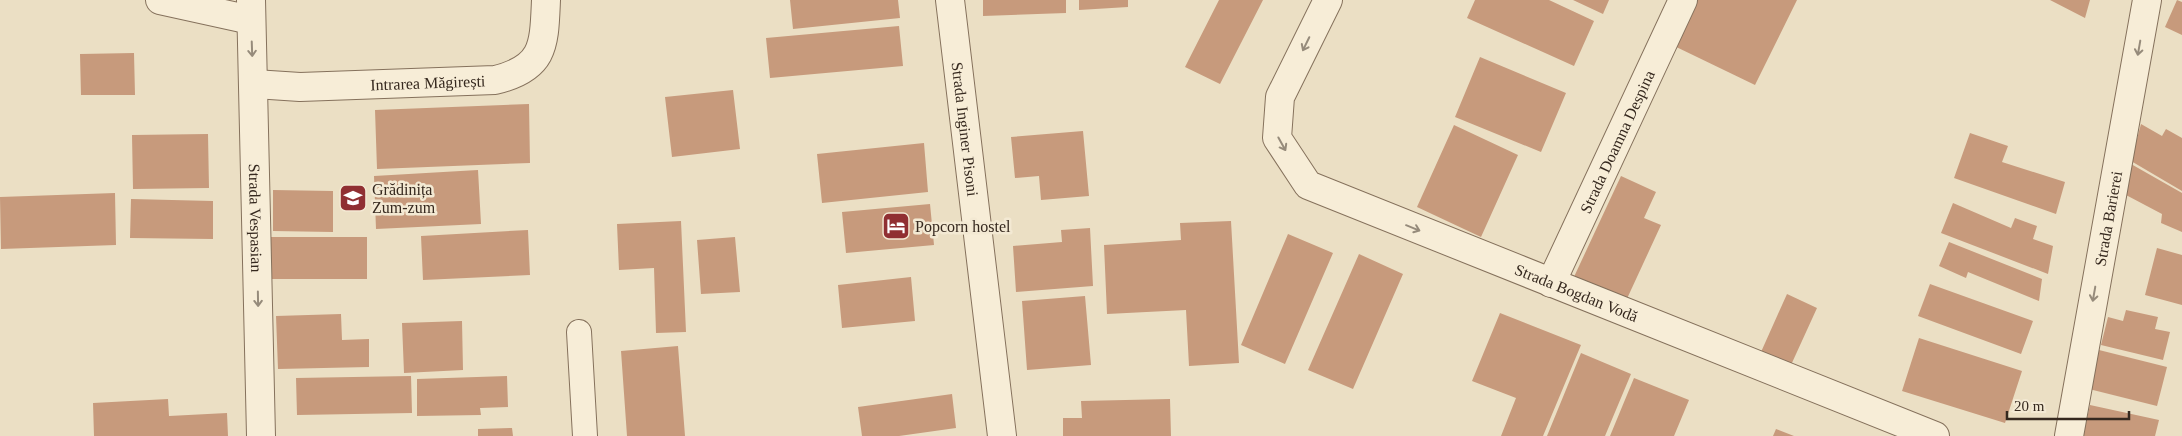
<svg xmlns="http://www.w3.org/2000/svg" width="2182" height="436" viewBox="0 0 2182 436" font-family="'Times New Roman',serif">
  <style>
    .building { fill: #c79a7c }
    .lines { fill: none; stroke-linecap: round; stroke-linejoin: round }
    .lane-casing { stroke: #85715c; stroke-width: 26 }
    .street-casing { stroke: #85715c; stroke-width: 30 }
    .lane { stroke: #f7edd7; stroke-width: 24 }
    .street { stroke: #f7edd7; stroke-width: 28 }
    .oneway { stroke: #968b7b }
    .labels { text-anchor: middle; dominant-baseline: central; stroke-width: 5; stroke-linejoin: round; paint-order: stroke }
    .street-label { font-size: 16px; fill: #36291f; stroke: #f3e9d3 }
    .poi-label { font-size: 16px; fill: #36291f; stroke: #f3e9d3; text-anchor: start }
  </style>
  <rect width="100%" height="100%" fill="#ebdfc4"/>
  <path class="building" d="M790,0H898L900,18L793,29Z
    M983,0H1066V13L983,16Z
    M1079,0H1128V7L1079,10Z
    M1219,0H1263L1220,84L1185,67Z
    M1475,0H1549L1594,21L1574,66L1467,18Z
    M1573,0H1609L1603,14Z
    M1689,0H1797L1755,85L1668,43Z
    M2050,0H2090L2085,18Z
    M2177,0L2182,2V35L2165,27Z
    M899,26L903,66L770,78L766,38Z
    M134,53L135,95H81L80,54Z
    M1480,57L1566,93L1541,152L1455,117Z
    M733,90L740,149L672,157L665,97Z
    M529,104L530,163L377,169L375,110Z
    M2141,124L2162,136L2166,129L2182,138V191L2131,161Z
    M1454,125L1518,155L1481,237L1417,207Z
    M1083,131L1089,196L1041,200L1039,176L1015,178L1011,137Z
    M1970,133L2008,146L2002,162L2065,182L2056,214L1954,178Z
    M208,134L209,188L133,189L132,135Z
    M924,143L928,192L822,203L817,154Z
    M2131,164L2182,193V232L2161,223L2162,214L2126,195Z
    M478,170L481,224L376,229L374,176Z
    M1621,176L1656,192L1644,218L1661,225L1625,303L1573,279Z
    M273,190L333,191V232L273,231Z
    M115,193L116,245L1,249L0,197Z
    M131,199L213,201V239L130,238Z
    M1953,203L2011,228L2015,218L2037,226L2033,239L2053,246L2048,274L1941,233Z
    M930,204L934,245L846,253L842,212Z
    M681,221L686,332L656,333L654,268L619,270L617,224Z
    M1231,221L1239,363L1189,366L1186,310L1107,314L1104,245L1181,240L1180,223Z
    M1090,228L1093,286L1016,292L1013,246L1062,242L1061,230Z
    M528,230L530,275L423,280L421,236Z
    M1288,234L1333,253L1285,364L1241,345Z
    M267,237H367V279H267Z
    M735,237L740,292L701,294L697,240Z
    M1949,242L2042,279L2039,301L1968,272L1966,278L1939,266Z
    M2157,248L2182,255V305L2145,295Z
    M1359,254L1403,274L1353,389L1308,370Z
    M911,277L915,321L842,328L838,285Z
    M1930,284L2033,321L2021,354L1918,316Z
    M1787,294L1817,308L1791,365L1761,352Z
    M1085,296L1091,365L1027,370L1022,301Z
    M2126,310L2158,317L2155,329L2170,332L2163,360L2101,345L2108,317L2123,321Z
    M1500,313L1581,345L1543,436H1501L1516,398L1472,381Z
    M341,314L342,340L369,339V367L278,369L276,316Z
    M462,321L463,370L404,373L402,323Z
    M1919,338L2022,371L2005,423L1902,391Z
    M678,346L685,436H627L621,351Z
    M2095,349L2167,367L2157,406L2085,388Z
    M1581,353L1631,374L1605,436H1547Z
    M411,376L412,413L297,415L296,378Z
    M507,376L508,407L480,408L481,415L417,416V379Z
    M1634,378L1689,400L1674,436H1610Z
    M952,394L956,428L899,436H862L858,407Z
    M168,399L169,416L227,413L228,436H94L93,403Z
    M1170,399L1171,436H1063V418H1082L1081,401Z
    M2090,405L2159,420L2155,436H2083Z
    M512,428L513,436H478V429Z
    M1776,429L1794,436H1773Z"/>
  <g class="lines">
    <g class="lane-casing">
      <path id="lane" d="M579,332L585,436"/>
    </g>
    <g class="street-casing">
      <g id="street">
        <path d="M160,0L251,20"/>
        <path id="s1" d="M251,0L261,436"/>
        <path id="s2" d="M950,0L1002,436"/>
        <path id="s3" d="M1328,0L1280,97L1277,138L1308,185L1935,436"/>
        <path id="s4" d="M254,84L300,87L495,80C545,68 544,45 546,0"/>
        <path id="s5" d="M1551,283L1683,0"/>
        <path id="s6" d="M2069,436L2147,0"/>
      </g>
    </g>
    <use href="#lane" class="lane"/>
    <use href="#street" class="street"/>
  </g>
  <defs><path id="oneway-shaft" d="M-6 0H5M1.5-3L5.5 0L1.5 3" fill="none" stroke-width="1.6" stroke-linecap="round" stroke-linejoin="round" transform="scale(1.25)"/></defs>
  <g class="oneway">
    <use href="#oneway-shaft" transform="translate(1306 44) rotate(116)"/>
    <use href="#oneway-shaft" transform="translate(2139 48) rotate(100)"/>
    <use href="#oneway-shaft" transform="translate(252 49) rotate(88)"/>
    <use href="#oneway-shaft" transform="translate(1282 144) rotate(61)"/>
    <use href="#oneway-shaft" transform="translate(1413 228) rotate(22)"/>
    <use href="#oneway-shaft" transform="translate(2094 294) rotate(100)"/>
    <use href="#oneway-shaft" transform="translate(258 299) rotate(89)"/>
  </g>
  <defs>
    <g id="school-square" transform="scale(1.4375)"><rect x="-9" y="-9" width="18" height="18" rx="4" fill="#902f32" stroke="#f3e9d3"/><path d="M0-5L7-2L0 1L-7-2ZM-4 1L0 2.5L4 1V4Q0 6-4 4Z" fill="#fff"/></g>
    <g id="hotel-square" transform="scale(1.4375)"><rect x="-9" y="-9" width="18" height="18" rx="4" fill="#902f32" stroke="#f3e9d3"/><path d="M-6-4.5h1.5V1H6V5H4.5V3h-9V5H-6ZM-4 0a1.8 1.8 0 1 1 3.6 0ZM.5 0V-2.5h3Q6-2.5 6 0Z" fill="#fff"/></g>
  </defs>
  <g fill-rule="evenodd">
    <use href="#school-square" x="353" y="198"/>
    <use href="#hotel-square" x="896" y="226"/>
  </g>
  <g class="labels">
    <g class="street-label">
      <text stroke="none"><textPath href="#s4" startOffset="174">Intrarea Măgirești</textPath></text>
      <text stroke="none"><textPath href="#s2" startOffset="130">Strada Inginer Pisoni</textPath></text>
      <text stroke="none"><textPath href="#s5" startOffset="156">Strada Doamna Despina</textPath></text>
      <text stroke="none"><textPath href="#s1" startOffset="218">Strada Vespasian</textPath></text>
      <text stroke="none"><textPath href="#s6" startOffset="221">Strada Barierei</textPath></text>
      <text stroke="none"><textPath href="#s3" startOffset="495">Strada Bogdan Vodă</textPath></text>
    </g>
    <g class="poi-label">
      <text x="372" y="189">Grădinița<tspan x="372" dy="18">Zum-zum</tspan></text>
      <text x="915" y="226">Popcorn hostel</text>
    </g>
  </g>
  <path d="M2007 411v8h122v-8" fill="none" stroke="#36291f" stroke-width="2.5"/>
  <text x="2014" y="411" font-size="15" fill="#36291f" stroke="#f3e9d3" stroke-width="4" paint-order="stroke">20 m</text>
</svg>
